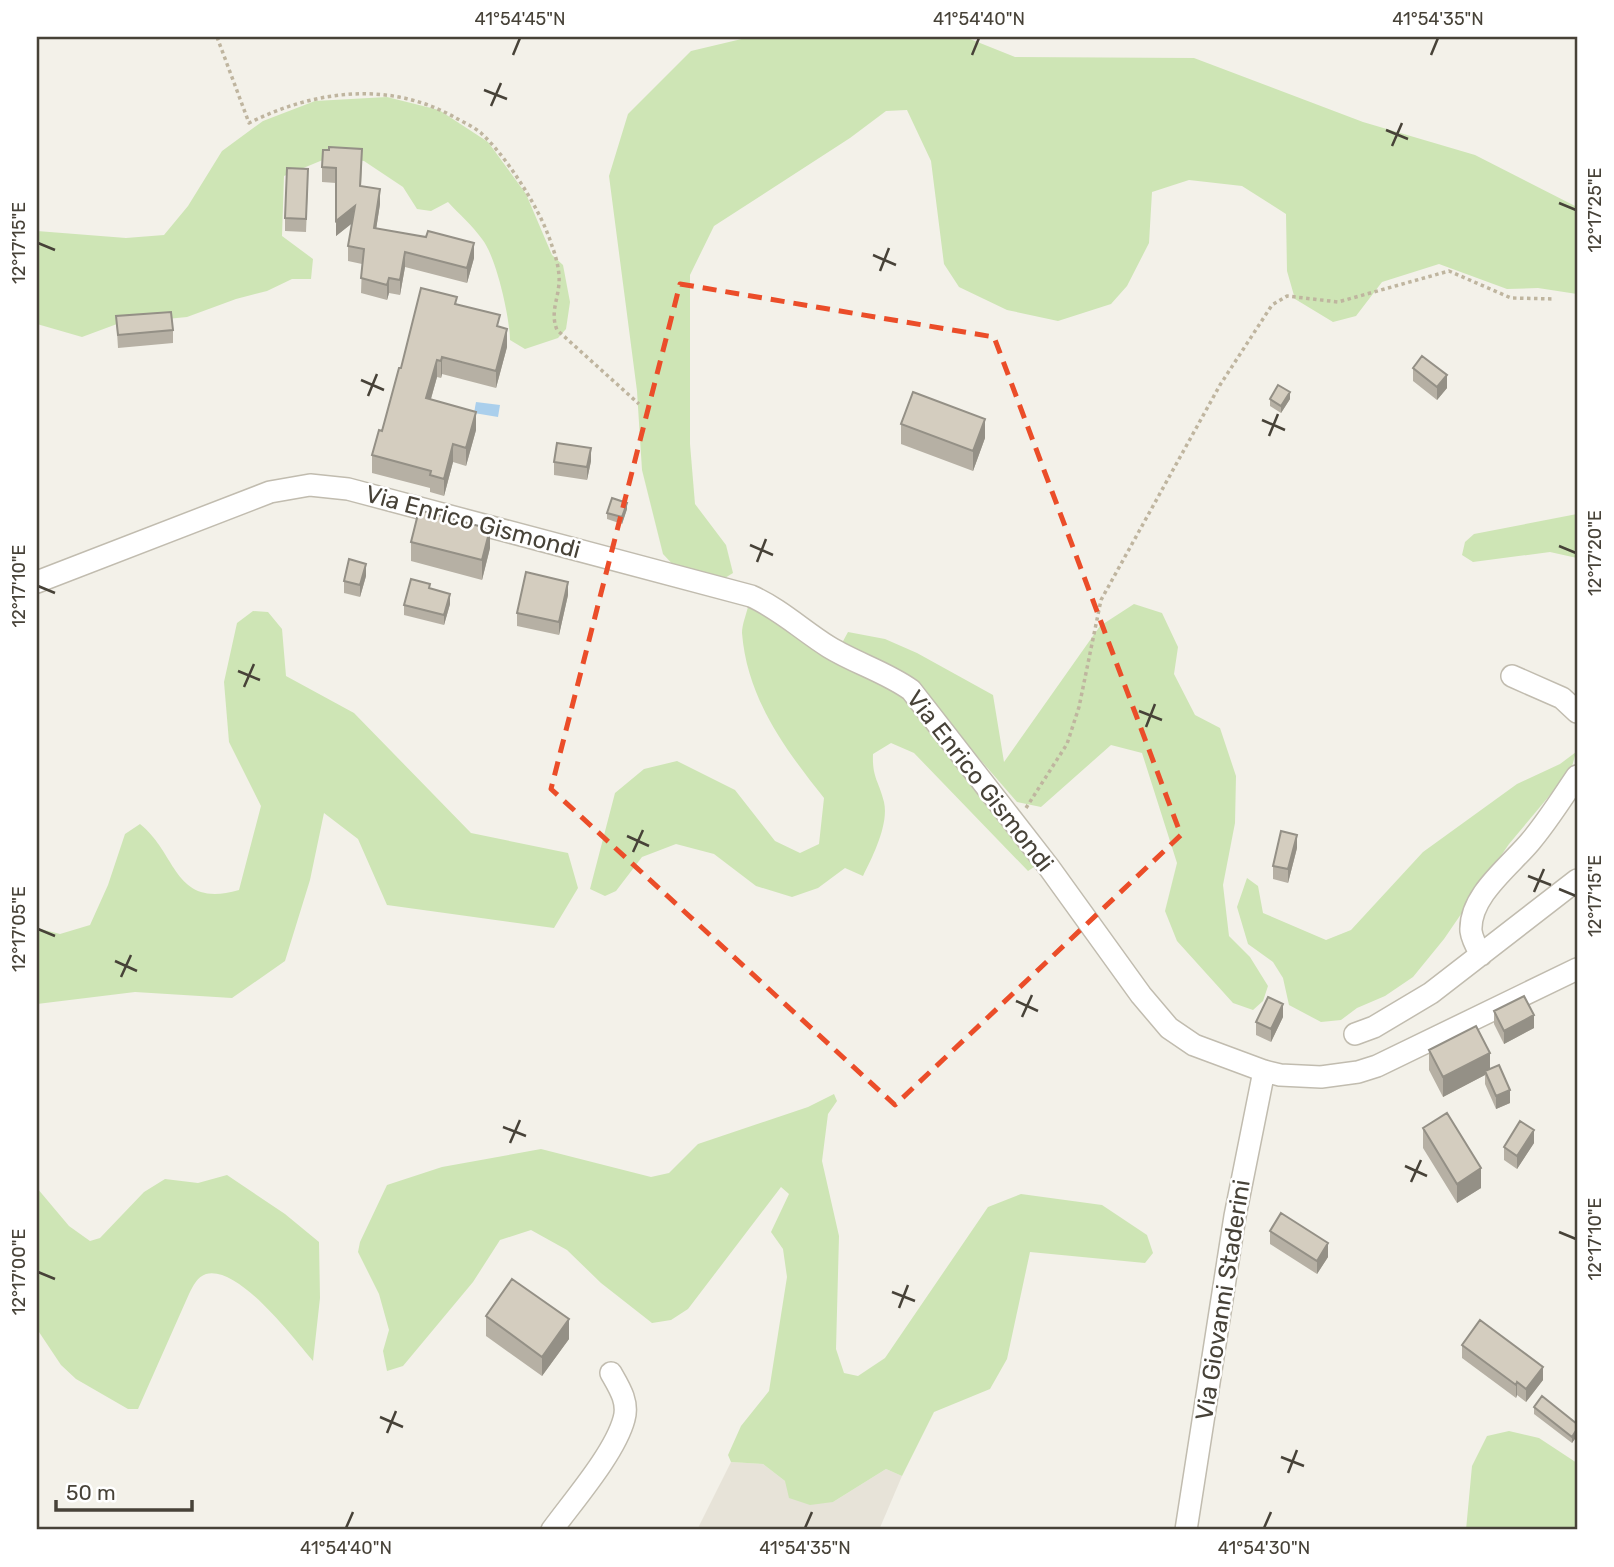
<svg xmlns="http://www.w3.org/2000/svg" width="1614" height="1567" viewBox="0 0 1614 1567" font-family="Rubik,sans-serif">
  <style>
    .residential { fill: #e7e3d8 }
    .green { fill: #cee5b5 }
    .water { fill: #aacfec }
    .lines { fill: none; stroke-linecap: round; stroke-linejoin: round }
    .minor-casing { stroke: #c1bcaf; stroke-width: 24 }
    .path { stroke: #bfb59f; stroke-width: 3.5; stroke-dasharray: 3.5 3.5; stroke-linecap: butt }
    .minor { stroke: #fff; stroke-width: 21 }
    .wall { fill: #b6b0a4 }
    .shaded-wall { fill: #949086 }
    .building { fill: #d4cdbf; stroke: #949086; stroke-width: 2 }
    .marked { fill: none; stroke: #eb4d29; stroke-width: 5; stroke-dasharray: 14 9; stroke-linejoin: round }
    .ticks { fill: none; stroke: #474238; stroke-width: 2.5 }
    .labels { text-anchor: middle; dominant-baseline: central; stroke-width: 5; stroke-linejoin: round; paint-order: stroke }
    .street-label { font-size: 24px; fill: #474238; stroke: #fff }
    .neatline { fill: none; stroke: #474238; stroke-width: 2.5 }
    .ticks-label { font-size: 18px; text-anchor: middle; fill: #474238 }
  </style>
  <rect width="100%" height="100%" fill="#f3f1e9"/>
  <path class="residential" d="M731,1462L763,1464L785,1481L833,1502L886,1469L902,1476L879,1530H697Z"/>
  <path class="green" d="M750,37H965L1015,57L1194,58L1363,122L1475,155L1577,207V294L1538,288L1507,289L1439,264L1382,282L1356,316L1333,322L1295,299L1287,271L1286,214L1242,186L1189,180L1152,192L1149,243L1127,286L1111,304L1058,321L1007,310L959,287L944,264L931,161L907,110L886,111L850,138L714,226L690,275V444L695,504L726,545L733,573L720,581L677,569L663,554L642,470L637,391L609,176L628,114L691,51Z
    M387,97L439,110L488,142L526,194L552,255L563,265L570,302L566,329L558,338L525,349L510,340C510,318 496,256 482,239C472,225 459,214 448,202L431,211L417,209L403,187L364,161L330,157L284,176L282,236L313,259L311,279H292L267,291L236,299L187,317L117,324L82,337L37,324V231L126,238L164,235L188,206L222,151L263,121L315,101Z
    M1577,514V558L1550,552L1473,562L1462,555L1465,542L1474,534Z
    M1134,604L1162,613L1178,647L1174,674L1195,715L1220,728L1236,776L1235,823L1223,885L1229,936L1250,957L1268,986L1263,1001L1253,1010L1233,1003L1177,941L1165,911L1177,863L1142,753L1111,745L1041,807L1017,802L904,672L842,643L848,632L885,639L917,653L993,695L1004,762L1100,626Z
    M748,607L889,686L915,704L1037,865L1028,871L914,753L891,743L873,754C872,778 879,781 884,802C889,824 873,856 863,876L845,868L818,888L792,897L756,886L714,854L676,844L642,857L616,891L605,896L590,889L615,793L644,769L677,761L735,790L775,841L800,853L819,844L824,798C785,749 747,698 742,633C742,625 746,615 748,607Z
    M253,611L268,612L282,629L286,676L354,713L471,833L568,853L578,888L554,928L387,905L358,839L324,813L310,880L285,961L232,998L135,992L37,1004V928L60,934L90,925L108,885L125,834L140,824C178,854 173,909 239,890L261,806L229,742L224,682L237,623Z
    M1576,752L1571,770L1509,844L1444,939L1413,977L1385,996L1357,1008L1341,1020L1321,1022L1289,1005L1283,978L1273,962L1248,944L1237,907L1247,878L1258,886L1263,913L1326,940L1351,930L1423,852L1517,784L1560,764Z
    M834,1094L837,1101L828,1114L822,1161L839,1236L836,1349L844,1373L858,1376L885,1358L988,1207L1021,1194L1102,1205L1147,1235L1153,1253L1145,1263L1030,1252L1007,1359L990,1389L934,1412L902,1476L886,1469L833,1502L810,1505L789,1498L785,1481L763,1464L731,1462L728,1455L741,1426L769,1391L787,1277L783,1249L771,1232L789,1194L781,1187L688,1309L671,1320L652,1323L601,1283L567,1250L531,1230L500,1240L473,1282L403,1366L387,1371L383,1351L389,1330L379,1294L358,1252L360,1242L387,1185L442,1167L541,1149L651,1177L669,1173L698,1144L808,1107Z
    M227,1175L285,1214L319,1242L320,1298L313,1361C294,1339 239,1265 206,1274C197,1277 193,1286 189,1294L138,1409H128L76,1379L61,1365L37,1329V1188L69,1226L90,1241L100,1238L144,1192L165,1179L198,1183Z
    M1509,1431L1539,1438L1577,1463V1530H1466L1472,1466L1487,1436Z"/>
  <path class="water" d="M476,402L500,405L498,417L474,413Z"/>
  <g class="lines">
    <g class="minor-casing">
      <path id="minor" d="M37,582L270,492L310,485L348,489L751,596C780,609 802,630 829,647C855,663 886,672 911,690L1048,866L1141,995L1169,1028L1194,1045L1264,1071L1280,1075L1321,1077L1358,1072L1377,1066L1577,969
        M1512,676L1562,698L1577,712
        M1481,955C1477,948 1472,939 1471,931C1469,896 1510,866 1530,842C1547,822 1562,798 1577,776
        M1355,1034L1374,1027L1431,993L1577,880
        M552,1530C573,1501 615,1453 624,1419C629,1402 619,1387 611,1373
        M1186,1530L1235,1216L1264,1071"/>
    </g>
    <path class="path" d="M217,37L249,123C313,91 388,80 454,117C463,122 474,127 481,133C498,149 512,169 524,188C535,206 546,226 552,246C556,256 560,272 559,283C558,300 550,313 557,330L639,404
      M1026,808L1067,744L1079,707L1101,600L1220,385L1272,305L1287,296L1338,302L1449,271L1511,298L1555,299"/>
    <use href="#minor" class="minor"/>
  </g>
  <path class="wall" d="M362,164L361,186L380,204L376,229L474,258L467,283L405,267L400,295L389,293L387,300L361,293L362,264L348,261V246L352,223L336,236V183L322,182V167Z
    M308,182L306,232L285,231V218Z
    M457,304L500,327L507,347L496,388L442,374L441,378L437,377L431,399L476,430L466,466L453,462L444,496L430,492V488L372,473V455L382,431L401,368Z
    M116,316L173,330V343L118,348Z
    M1413,368L1447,388L1437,400L1413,381Z
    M1270,399H1290L1281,413L1270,406Z
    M901,424L985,438L973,471L901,444Z
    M591,461L587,480L554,475V462Z
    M627,509L622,524L607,519V513Z
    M411,542L490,548L482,580L411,561Z
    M366,576L360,597L344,593V581Z
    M430,588L450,604L444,625L404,615V605Z
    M568,595L559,635L517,626V613Z
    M1297,848L1288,883L1273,879V866Z
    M1494,1011L1534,1028L1504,1044L1494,1024Z
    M1283,1017L1271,1042L1256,1035V1022Z
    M1429,1050L1490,1069L1510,1103L1496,1109L1485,1084V1075L1443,1097L1429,1070Z
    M1423,1128L1481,1188L1457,1203L1423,1148Z
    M1534,1143L1517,1169L1504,1160V1147Z
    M1270,1231L1328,1257L1317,1274L1270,1244Z
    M486,1316L569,1339L542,1376L486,1336Z
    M1462,1345L1543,1380L1526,1402L1517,1395L1516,1398L1462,1358Z
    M1534,1407L1577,1424V1436L1572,1443L1534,1414Z"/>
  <path class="shaded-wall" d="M380,189V204L374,243V228Z
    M355,206V221L336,236V221Z
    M474,243V258L467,283V268Z
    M405,252V267L400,295V280Z
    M389,278V293L387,300V285Z
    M507,329V347L496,388V371Z
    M442,357V374L441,378V361Z
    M437,360V377L426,416V398Z
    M1447,375V388L1437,400V387Z
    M1290,392V399L1281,413V406Z
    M476,412V430L466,466V448Z
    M985,419V438L973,471V451Z
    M453,444V462L444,496V479Z
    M591,448V461L587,480V467Z
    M627,503V509L622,524V517Z
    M490,529V548L482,580V560Z
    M366,564V576L360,597V585Z
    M568,582V595L559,635V622Z
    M450,594V604L444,625V615Z
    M1297,835V848L1288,883V869Z
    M1283,1004V1017L1271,1042V1029Z
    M1534,1015V1028L1504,1044V1031Z
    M1490,1053V1072L1485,1071V1075L1443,1097V1077Z
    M1510,1090V1103L1496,1109V1096Z
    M1534,1130V1143L1517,1169V1156Z
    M1481,1168V1188L1457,1203V1184Z
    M1328,1243V1257L1317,1274V1261Z
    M569,1319V1339L542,1376V1357Z
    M1543,1367V1380L1526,1402V1389Z
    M1517,1382V1395L1516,1398V1385Z
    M1577,1429V1436L1572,1443V1437Z"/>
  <path class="building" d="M329,147L362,149L360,186L380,189L374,228L426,237L428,231L474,243L467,268L405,252L400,280L389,278L387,285L361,278L364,249L348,246L355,206L336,221V168L322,167L323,150H329Z
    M287,168L308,169L306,219L285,218Z
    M421,288L457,297L455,304L500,315L497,326L507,329L496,371L442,357L441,361L437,360L426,398L476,412L466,448L453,444L444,479L430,475L431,471L372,455L379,430L382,431L399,368H401Z
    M171,312L173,330L118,335L116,316Z
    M1422,356L1447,375L1437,387L1413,368Z
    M1278,385L1290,392L1281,406L1270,399Z
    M913,392L985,419L973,451L901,424Z
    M557,443L591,448L587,467L554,462Z
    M612,498L627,503L622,517L607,513Z
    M419,510L490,529L482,560L411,542Z
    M349,559L366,564L360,585L344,581Z
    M526,572L568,582L559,622L517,613Z
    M411,579L430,584L429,588L450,594L444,615L404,605Z
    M1281,831L1297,835L1288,869L1273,866Z
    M1524,996L1534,1015L1504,1031L1494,1011Z
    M1268,997L1283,1004L1271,1029L1256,1022Z
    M1476,1026L1490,1053L1443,1077L1429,1050Z
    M1499,1065L1510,1090L1496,1096L1485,1071Z
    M1447,1113L1481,1168L1457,1184L1423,1128Z
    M1520,1121L1534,1130L1517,1156L1504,1147Z
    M1281,1213L1328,1243L1317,1261L1270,1231Z
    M512,1279L569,1319L542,1357L486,1316Z
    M1480,1320L1543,1367L1526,1389L1517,1382L1516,1385L1462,1345Z
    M1542,1396L1577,1424V1429L1572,1437L1534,1407Z"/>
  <path class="marked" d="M680,284L994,337L1181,835L895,1105L551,789Z"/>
  <path class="ticks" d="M513,55L520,38M972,55L979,38M1431,55L1438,38M484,90L507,99M491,106L501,83M1386,130L1408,139M1392,146L1402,123M1559,203L1576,210M38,243L55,250M873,255L896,265M880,271L889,248M361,380L384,390M368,396L377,374M1262,420L1285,430M1269,436L1278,414M750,545L773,555M1559,546L1576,553M757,562L766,539M38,586L55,593M238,671L260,680M244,687L254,664M1139,711L1162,720M1146,727L1155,704M627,836L649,846M633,852L643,830M1528,876L1551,885M1559,889L1576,896M1534,892L1544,869M38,929L55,936M115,961L137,971M121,977L131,955M1016,1001L1038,1011M1022,1017L1032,995M503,1127L526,1136M510,1143L520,1120M1405,1166L1427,1176M1411,1182L1421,1160M1559,1232L1576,1239M38,1272L55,1279M892,1292L915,1301M899,1308L908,1285M380,1417L403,1427M387,1433L396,1411M1281,1457L1304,1466M1288,1473L1297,1450M346,1528L353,1512M805,1528L812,1512M1264,1528L1271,1512"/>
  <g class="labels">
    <g class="street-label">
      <text transform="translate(473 522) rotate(15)">Via Enrico Gismondi</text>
      <text transform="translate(980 781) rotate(52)">Via Enrico Gismondi</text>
      <text transform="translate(1223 1300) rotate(-81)">Via Giovanni Staderini</text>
    </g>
  </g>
  <rect width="1614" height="1567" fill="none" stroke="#ffffff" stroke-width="77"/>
  <path d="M56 1500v10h136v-10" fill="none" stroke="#474238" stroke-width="3.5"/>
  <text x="66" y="1500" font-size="21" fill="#474238" stroke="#ffffff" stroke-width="5" paint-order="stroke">50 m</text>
  <rect x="38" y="38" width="1538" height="1490" class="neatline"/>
  <g class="ticks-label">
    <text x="520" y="25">41°54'45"N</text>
    <text x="979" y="25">41°54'40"N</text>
    <text x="1438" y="25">41°54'35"N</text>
    <text transform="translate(1595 210) rotate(-90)" y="6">12°17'25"E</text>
    <text transform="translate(19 243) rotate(-90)" y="6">12°17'15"E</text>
    <text transform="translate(1595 553) rotate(-90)" y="6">12°17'20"E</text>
    <text transform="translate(19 586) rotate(-90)" y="6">12°17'10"E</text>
    <text transform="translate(1595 896) rotate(-90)" y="6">12°17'15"E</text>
    <text transform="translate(19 929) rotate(-90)" y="6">12°17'05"E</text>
    <text transform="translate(1595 1239) rotate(-90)" y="6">12°17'10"E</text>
    <text transform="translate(19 1272) rotate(-90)" y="6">12°17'00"E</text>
    <text x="346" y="1554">41°54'40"N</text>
    <text x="805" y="1554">41°54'35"N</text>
    <text x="1264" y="1554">41°54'30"N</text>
  </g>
</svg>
